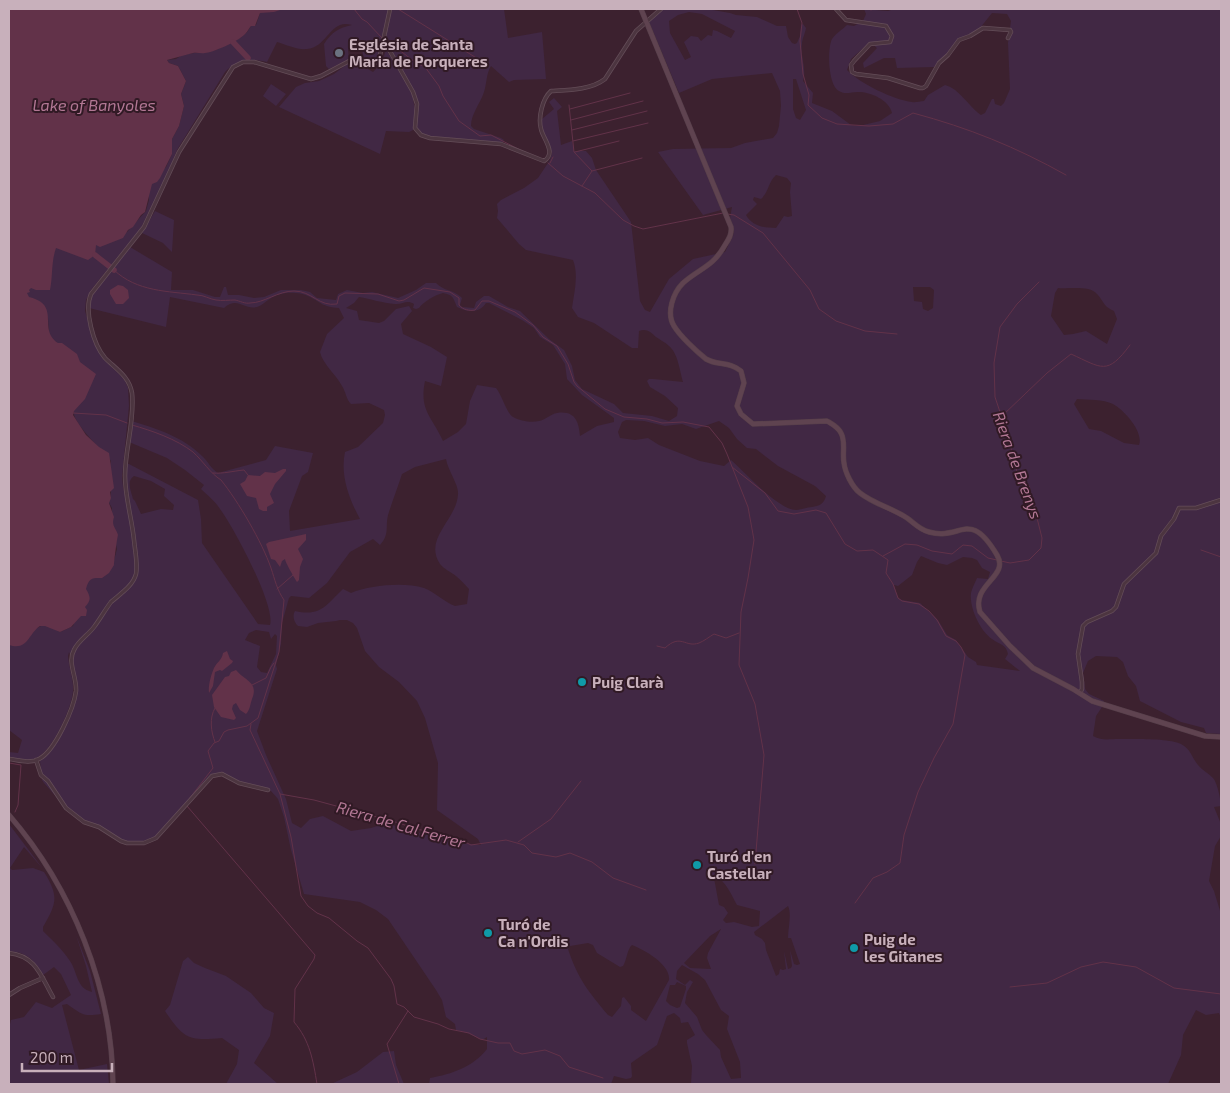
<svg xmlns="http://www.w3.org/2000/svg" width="1230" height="1093" viewBox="0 0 1230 1093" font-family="'Exo 2',sans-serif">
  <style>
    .green { fill: #412844; fill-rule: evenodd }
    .water { fill: #623249 }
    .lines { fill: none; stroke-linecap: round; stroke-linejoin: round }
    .stream { stroke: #623249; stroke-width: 1 }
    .river { stroke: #623249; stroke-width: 5.5 }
    .minor-casing { stroke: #644d58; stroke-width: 4.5 }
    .secondary-casing { stroke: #553e49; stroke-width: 5.5 }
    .minor { stroke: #4c3540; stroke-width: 3 }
    .secondary { stroke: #5f4350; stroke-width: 4.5 }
    .worship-dot { fill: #6b7280; stroke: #311a25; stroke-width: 2 }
    .culture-dot { fill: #0f9aa8; stroke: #311a25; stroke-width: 2 }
    .labels { text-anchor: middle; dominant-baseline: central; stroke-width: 4; stroke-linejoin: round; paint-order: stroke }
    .poi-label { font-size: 15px; font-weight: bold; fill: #c8b0bb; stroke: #311a25; text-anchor: start }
    .water-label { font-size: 16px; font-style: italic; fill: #b27794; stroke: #311a25 }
  </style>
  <rect width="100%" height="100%" fill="#3c212f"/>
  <path class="green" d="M270,9H389L378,58C366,75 364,59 362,50L358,47L348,50L349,59L329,69L326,66L324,44C332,32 338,28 352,25C330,18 328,47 307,49C297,50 287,45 277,42L267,62C250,58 237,59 225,72L177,150L167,175L141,228L91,290L86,300L85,311L94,341L103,359L120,375L125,381L128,388L129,406L122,477L123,487L125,495L129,497L126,482L127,463L198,500L201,519L202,543L258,624L270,625C276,606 233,526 220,509C215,501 207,495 201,489L204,485L185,470L167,458L129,442L131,421C156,428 183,437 202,456C208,461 211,469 218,473L266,460L275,446L313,453L308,472L302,476L289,511L290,531L360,519C349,499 340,475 345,452L358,447L383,423L385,415L384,410L369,403L351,404C346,399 346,392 342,386C336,374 323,365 320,352L327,334L344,318L339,308C322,307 321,302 308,296C300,292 288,292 281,294C270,296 264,305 257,307C243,310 238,296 224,308L170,297L166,327L89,308L91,298L95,291L130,247L172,272L171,290H193L215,297H220L224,287H226L228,295H239L254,298L264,297L281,290H301L310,292L317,298L336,300L338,294L347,290L363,293L372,292L398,298L416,290L426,283H436C443,291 455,290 462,298L460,305L462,307L474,308L476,302L484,296H489L508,307L520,311L549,339L564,350L572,366L575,380L582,389L614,404L623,413L652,416L669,421L677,416L678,408L665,396L650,387L647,381L649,379H653L683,382C680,372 678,353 669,346C665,342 660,340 656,337C651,332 646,328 639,331L638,348H632L594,323L578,317L572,308C574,293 579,275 573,260L526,250L519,244L497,218L498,211L497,204L501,200L524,188L538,178L550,160L552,153L542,129V119L554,109L549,102L554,98L562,107L557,111L561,145L572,141L574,151H586L592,158L596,170L631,222L640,301L645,310L650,312L669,279L693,259L725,252L733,236L734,230L730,218L732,207L703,215L658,152L673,149L731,148L745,143L773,138L777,133L779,126L781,106L780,91L772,73L712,79L679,93L649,22L662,9L672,10L678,9H707L730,13L736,15L757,17L777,26H786L788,37L792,43L795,44L797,43L800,36L801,25L803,24L806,28C805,34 802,39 802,44C800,57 807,68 803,81L813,93L812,103L832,111L851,125L859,126L880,121L892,113C889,100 871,92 858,92C850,92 846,95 839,91C828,85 827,49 832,39C836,33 842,30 847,25L854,26L863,21L866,14L864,9L888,11L894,9H1221V734L1206,733L1204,728L1181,722L1140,701L1136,686L1128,676L1123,662L1117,657L1096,656L1088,661L1083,673L1085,689L1089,694L1104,701L1102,707L1096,716L1093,736C1102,741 1109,739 1119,739C1134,739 1169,738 1181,744C1191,749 1192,758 1198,765C1202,770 1208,773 1213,778C1217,782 1221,800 1221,806L1214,807L1221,824V836L1215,846L1209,881L1214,891L1221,914V1018L1219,1013L1206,1015L1196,1010L1183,1035L1181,1055L1168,1084H691L692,1066L687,1043V1040L695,1035L688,1022L681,1023L680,1018L674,1013L667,1016L657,1045L631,1063L632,1076L631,1078L626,1079L614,1076L611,1084H429L430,1078C452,1074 473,1067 487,1049V1037L482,1040L467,1033L456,1030L455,1024L446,1017L442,1000L436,990L388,919L376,910L360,902L304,894L291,850L284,817L278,799L271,791L235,781L219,773L210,775L197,792L155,837L140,842L123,841L81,820L69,811L44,783L42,780L44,777L41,772L40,761L51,751L58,740L76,699L73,664L69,652L68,656C69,668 74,680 73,691C72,708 52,752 36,758C28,762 17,758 9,757V752L18,753L22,740L9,730V642L45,624L60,632L73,626L87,582L114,560L117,549L112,529V508L108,501L111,498C110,491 113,484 112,477C111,471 109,467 111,461C103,451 71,422 74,411L62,350L49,336L48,318L30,301L26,294L55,248L92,243L127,232L146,211L149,200L148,183L166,167L172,154V139L179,126L184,106L181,94L186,81L178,66L169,63L167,60L176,59L182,55L194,53H203L216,50L240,38L247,32L251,26L256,25L260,13ZM689,12L702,14L735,31L731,38L717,31L713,30L712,36L708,35L701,41L698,37L691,36L684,42L691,57L685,60L670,33L669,21L678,15ZM992,13L1007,14L1011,21L1008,43L1010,89L1004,103L1001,106L995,104L994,99H992L985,113L981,115C968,106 960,89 945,85L928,95L924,101C920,101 915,103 912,102C894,100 859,83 847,70L851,59L870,42L877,48L863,63L864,68L884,58H895L897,68L934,67L959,41L970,38L976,33ZM793,79H796L806,110L800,120L796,118L793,109ZM776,175L787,178L791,183L790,192L792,216L788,217L784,216L776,228C764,228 752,226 746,215L757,204L753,200L754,197L761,199C769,192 768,182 776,175ZM913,287H930L934,290L933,308L928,311L923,309L922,302L914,301ZM1058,288C1069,289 1090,285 1097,294C1105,303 1103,306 1114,311L1117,319L1107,344L1086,331L1073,334L1064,335L1051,316L1055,293ZM443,293C453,295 453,297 457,307C467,312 479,314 486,303H489L522,320L534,328L540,337L553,345L565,364L567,379L582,395L614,418V422L597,426L580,436C579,422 575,410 557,413C551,414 545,420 539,421C532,423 520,421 513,417C507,414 502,395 496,388L477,385L470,401L466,424L458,432L443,441C432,416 419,411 425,381L441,386L447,357L431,347L403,334L401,324L412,311L409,306L396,309L384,321L379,323L359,320L357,311L346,308L354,303L359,297C371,299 382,303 395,304C403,305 406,299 414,304L413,308L416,309L419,308C423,302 435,295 443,293ZM1077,399C1088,400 1103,399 1113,404C1124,410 1144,432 1139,445L1124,443L1101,431L1089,429L1074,404ZM626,420L644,421L665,426L682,424L696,429L719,421L729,428L737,439L747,448L756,449L778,466L815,486L826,496C824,504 819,506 812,507C807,507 801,510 796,510C777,509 745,472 731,460L724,466L700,461L659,445L648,438L635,440L620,438L618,432L622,422ZM446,459C448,471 459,485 458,494C457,520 423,538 440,564C444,569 451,572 456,576C461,580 465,585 469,589L467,604L455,606C444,602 435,592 424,588C404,582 371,585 351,593L343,589C326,605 321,617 295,611C292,616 294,622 298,626L307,627L318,623L336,621L340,620H347L353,623L357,628L365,651L379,667L399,682L417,701L425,718L438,763L437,810L478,839L481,845L462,843L444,837L413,832L387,823L371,828L351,831L323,816L310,819L301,828L292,823L286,799L266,755L257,731L277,669L276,665L281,644L282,623L289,598L291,596L309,598L327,583L350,552L373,539L380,545C391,533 384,526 389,512C393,499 398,487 402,474L415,467ZM134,476L151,481L165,489L164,496L174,505L173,510L161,509L141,514L135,501L133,499C131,491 126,481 134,476ZM921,556L938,563L947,565L963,557L972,558L977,560L982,568L990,572L988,579L977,578C975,583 972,588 971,593C969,607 980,631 992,639C1000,645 1006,644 1008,654L1005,659L1020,671L977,665L976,662L968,657L956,640L947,635L938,620L920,603L902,600L898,598L894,585L898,586L912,575L917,562ZM256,630L269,632L271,639L275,634L277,636L276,654L267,673L261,672L257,667L260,646L245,640L249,633ZM716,877C726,881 732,896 737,905L760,911L759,926L752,927L734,922L726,923L723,920L728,913L724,907L719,905L714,878ZM788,906C792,914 788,928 788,938H791L800,964L797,965L794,964L790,950L792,966L791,968L788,969L784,951L786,969L783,970L780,969L779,974L776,976L766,950L765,943L762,939L755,935L754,932ZM721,929L708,953L707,958L711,969L690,968L684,963L710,936ZM588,943L593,945L597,953L620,967L623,966C627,960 627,949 632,945C645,950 671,965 669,980L646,1021L631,1010V1006L624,997L622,998L621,1006L612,1017L608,1015C588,991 578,979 568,949L570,946ZM682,965L698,974L705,980L721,1010L729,1016L727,1029L740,1062L741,1078L731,1079L721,1057L720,1050L706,1035L702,1030L697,1017L685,1003L687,992L693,982L690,980L685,985L676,979L677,971ZM677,982L686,986V989L680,1007L677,1008L670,1005L666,1001L670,985H675Z
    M392,9H504L508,38L542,32L546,79L514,80L509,82L491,66C486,74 487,83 484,92C480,104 471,114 471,126L474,129L501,138L504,140L502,143L430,136L421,134L417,128L418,104L385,39Z
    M386,49L412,93L415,110L413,130L409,132L386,131L380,154L279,107L296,87L305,83L319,81L334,74L351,61H354L373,72L382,63Z
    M271,84L286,94L276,106L263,96Z
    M155,211L174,220L172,252L163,243L142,233Z
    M9,824L43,869L24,847L10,868L12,870L33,868L44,872C59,896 57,903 43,927V931C52,940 63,950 70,961C78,973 76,988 92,992L86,966L76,935L90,971L101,1014C82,1017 82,1014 67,1004L62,1005L79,1070L107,1064L109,1084H9V1028L11,1020L24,1017L36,1002L52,1008L71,995L61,974L54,967L43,975C33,959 28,953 9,951Z
    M188,957L194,963L205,968L226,976L251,993L264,1008L274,1013L270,1036L254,1063L278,1084H226L237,1064L239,1050L222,1038C188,1041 184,1039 165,1011L170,1005L183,961Z
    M394,1051L396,1065L404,1084H331L357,1072L383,1052Z"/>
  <path class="water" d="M9,9H283L274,12L260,13L255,26H251C249,28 248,31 246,33C241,40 215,52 205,53C201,54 197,52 193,53C184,55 176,58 167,60L169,63L178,66L186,81L181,94L184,106L179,126L172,139V154L160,178L157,182L152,184L145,212L141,215L133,227L128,230L123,238L100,247L96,245L95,255L88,260L56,248C51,262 53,276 50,290H36L31,288L29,290L30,292L27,293L29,297C62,305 37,329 58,343H62L77,354L80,362L96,374L85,399L74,411L73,415L86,435L99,447L109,453L114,488L110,492L111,498L109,503L114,517C111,526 116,528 118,535C117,538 114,562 114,565L109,573L102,578C93,578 89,577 86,589C90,596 92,600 85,607L87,610L86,616H81L71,627L60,632L45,626H40C28,634 28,651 9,645Z
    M118,285L123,286L128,290L129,298L123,304H116L110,294V290Z
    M283,469H286V471L275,484L270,494L274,503L267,507V511H263L259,509L256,498L247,496L240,484L245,481L248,475L260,476L265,472L275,473Z
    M306,534V540L298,549L303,559L300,567L299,580L297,582C295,579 285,562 285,559L282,561L280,567L275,560L271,559L266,544L269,542Z
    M227,651L230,659L233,661L232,663L222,671L220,670L215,672L213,686L209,693C208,686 211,675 214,668C217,662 222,660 223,653Z
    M236,670C245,681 259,682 252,699C250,705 250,710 246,714L240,710L236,703L233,705L232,709L236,718L234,720L221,717L214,707L212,695L225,677L229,676L231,672Z"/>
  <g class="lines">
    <path class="stream" d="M354,9L362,19L367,22L382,38
      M398,9L486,64
      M797,9L802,23L800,41L803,74L809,95L808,105L822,118L837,124L869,126L893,124L913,113C969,128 1016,147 1066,175
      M869,9L871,10
      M386,40L415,62L425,67L439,86L443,96L459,121L480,136L491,135L524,152
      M569,105L574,152L592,171L582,186
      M570,109L630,93
      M571,120L643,101
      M572,130L647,111
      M573,141L648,123
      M575,152L619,141
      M548,163L563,176L595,193L623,220L634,226L643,229L723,213
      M550,163L553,157
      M592,171L642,158
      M727,214L734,215L763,233L810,290L819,309L836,321L865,331L897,334
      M114,270C137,292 168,291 197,295C204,295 209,299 216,300C222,301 229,300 235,300C240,301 245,304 250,303C264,303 278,291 294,291C312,291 319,307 337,304L339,296L345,293L378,294L399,301L404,300L424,288L450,292L459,298V305C463,310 470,311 475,310L482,301H489L515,312L533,325L543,337L557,346L568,364L574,382L577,386L605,409L624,417L647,419L662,423L683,422L709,427L722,443L727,454L748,507L754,540L748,578L741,612L739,665L755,704L764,755L755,864
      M73,413L106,415L127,423
      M1002,416L1047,373L1071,354C1102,368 1107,376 1130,345
      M132,425C153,431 176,439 193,452C203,461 210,473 221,480C238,501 262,542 271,568C275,580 277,590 284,600L279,652L258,718L247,726L228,730L224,732L219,741L214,743L208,751L213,768L186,803
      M732,467L765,493L778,511L794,514L816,510L826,513L845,544L857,551L873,550L888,560L886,573L893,584L898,598L902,601L919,604L929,611L937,620L946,636L956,641L961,647L965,655L953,724L934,758L918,792L904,835L900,863L887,872L873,878L855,903
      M213,473C223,474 233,471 244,470L248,475
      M1201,550L1221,557
      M883,556L905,544L917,545L932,551L952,554L963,545L972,546L988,558L997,560
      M1001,561L1010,563L1029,560L1041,548L1042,538L1029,486L1017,472L1008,436L995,397L994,363L1000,327L1017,304L1039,282
      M277,589L293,575
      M657,646L665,648C681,633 685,648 699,643C704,641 709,637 714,634L726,638L739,633
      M252,685L266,678L271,667L274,663
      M215,708C209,718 211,732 215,742
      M251,724L250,730L280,794L314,800L399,823L416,829L455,837L471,845L506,840L524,845L532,853L556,857L570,853L592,862L613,878L646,890
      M9,763L21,765L18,805L15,812
      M280,794L291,837L301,896L308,906L317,913L329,918L357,941L368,948L391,979L394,986L397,1004L404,1007L414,1017L438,1024L449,1029L469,1033L480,1039L498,1043H510L514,1051L522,1054L545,1050L560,1056L569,1067L603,1078
      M187,806L315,955L314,959L295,989L294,1022C310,1041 313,1060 317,1084
      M518,842L551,819L581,781
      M1010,987L1047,983L1081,967L1103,962L1136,967L1174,988L1221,994
      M399,1084L387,1044L408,1011"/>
    <path class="river" d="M233,42L248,58
      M95,255L114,270"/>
    <g class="minor-casing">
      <path id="minor" d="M836,9L846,20L886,26L892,36L890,42L870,44L854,61L851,65L852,72L856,74L888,78L920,88H923L926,86L939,63L948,55L959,40L970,36L983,28L1010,30L1011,32L1008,38
        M382,45L387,46L413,92L417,104L415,128L421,135L430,138L501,144L544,161C557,153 543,139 541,129C538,118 542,99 551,91C568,90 591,90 605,79L636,31L661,9
        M1080,693L1082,689V682L1078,654L1083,626L1087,622L1112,611L1116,607L1124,584L1156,553L1161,536L1174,519L1179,508H1196L1221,500
        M9,759C18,760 30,764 39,759C55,751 74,708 76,691C77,677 67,662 74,650C78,641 88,635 94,627C100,619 105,610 111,602C120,594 133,586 136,574C138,564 135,551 134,540C132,519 125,497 125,476C125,449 135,420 132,393C129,376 116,369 105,358C93,344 84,310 91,294L144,227L179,152L233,67L243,62H254L311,79L321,76L353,59L367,66L373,65L379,60L390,9
        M36,760L41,775L48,781L66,808L84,822L99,827L121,841L127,843H144L156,838L212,776L222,774L239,783L268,790
        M9,953C36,956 41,976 53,997
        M9,995L20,988L43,978"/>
    </g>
    <g class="secondary-casing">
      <path id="secondary" d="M641,9L731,227C732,234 729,239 725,245C713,267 700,268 683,283C673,293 666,313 674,326C680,336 696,351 706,359C718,366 729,361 741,371L744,383L737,406L741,414L753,424L827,421C832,424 838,427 841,433C846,442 842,453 844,463C845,472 852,487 860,493C874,504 892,508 907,518C914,523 920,530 929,532C962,541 969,508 997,555C1010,577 971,584 980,612L1010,646L1033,668L1073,689L1092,701L1205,736L1221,737
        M9,815C72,888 112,987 113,1084"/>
    </g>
    <use href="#minor" class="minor"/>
    <use href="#secondary" class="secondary"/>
  </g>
  <circle class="worship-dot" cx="339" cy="53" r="5"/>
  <g class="culture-dot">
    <circle cx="582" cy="682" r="5"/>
    <circle cx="697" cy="865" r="5"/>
    <circle cx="488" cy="933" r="5"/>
    <circle cx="854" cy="948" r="5"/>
  </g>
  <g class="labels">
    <g class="poi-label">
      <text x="349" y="44">Església de Santa<tspan x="349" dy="17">Maria de Porqueres</tspan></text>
      <text x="592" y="682">Puig Clarà</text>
      <text x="707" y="856">Turó d'en<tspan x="707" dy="17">Castellar</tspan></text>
      <text x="498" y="924">Turó de<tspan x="498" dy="17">Ca n'Ordis</tspan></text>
      <text x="864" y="939">Puig de<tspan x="864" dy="17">les Gitanes</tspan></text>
    </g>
    <g class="water-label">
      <text x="94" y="104">Lake of Banyoles</text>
      <text transform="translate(1018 465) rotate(70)">Riera de Brenys</text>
      <text transform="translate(401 824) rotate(16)">Riera de Cal Ferrer</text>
    </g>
  </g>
  <rect width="1230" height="1093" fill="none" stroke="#c8b0bb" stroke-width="20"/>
  <path d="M22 1063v8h90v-8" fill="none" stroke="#c8b0bb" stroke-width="2.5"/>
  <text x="30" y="1063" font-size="15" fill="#c8b0bb" stroke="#311a25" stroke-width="4" paint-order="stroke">200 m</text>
</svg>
